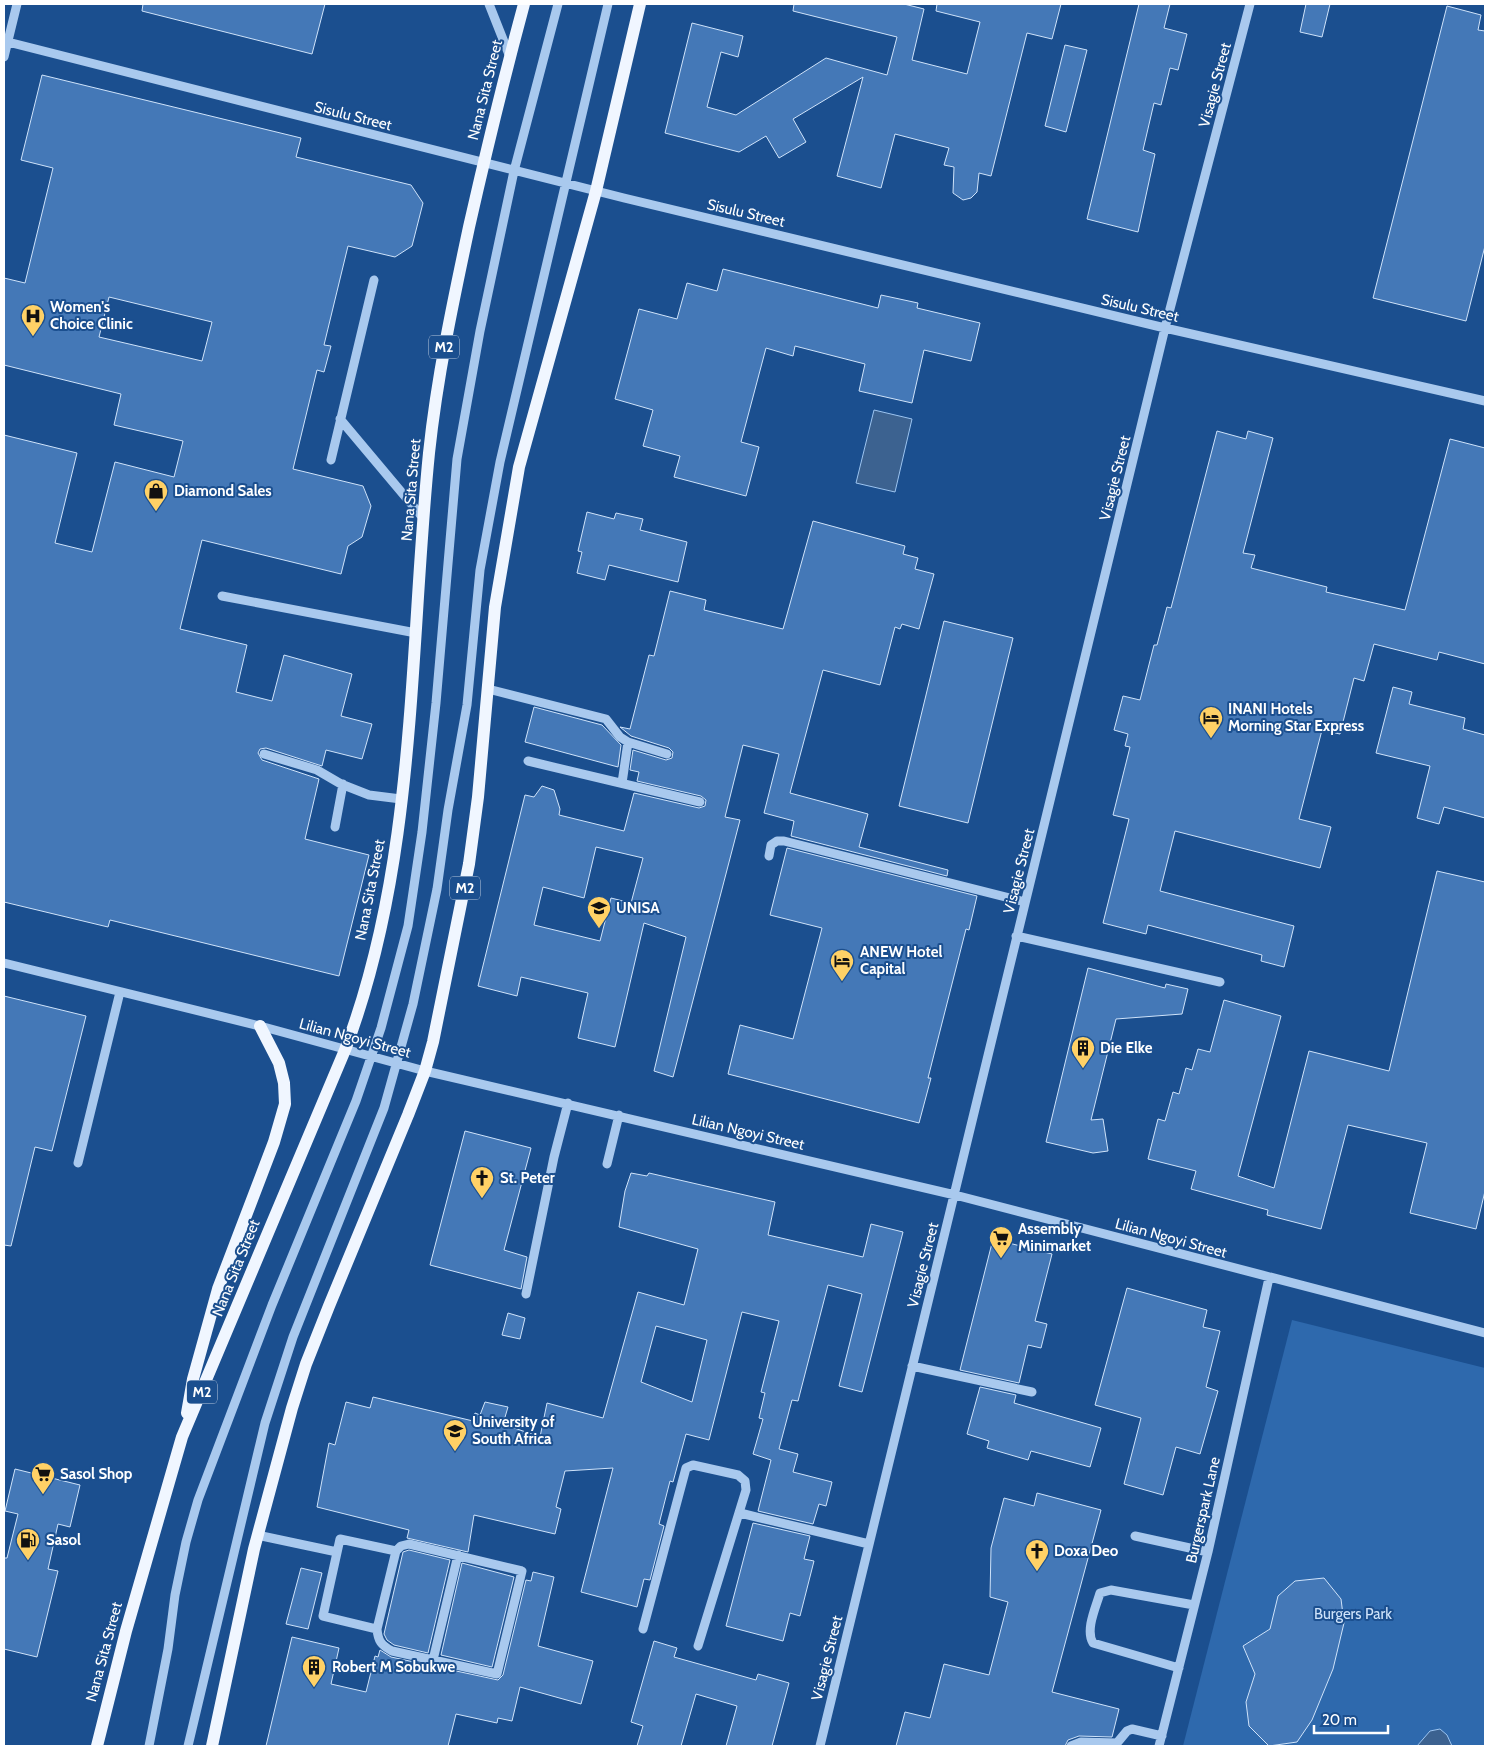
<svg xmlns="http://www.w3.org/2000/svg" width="1489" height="1750" viewBox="0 0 1489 1750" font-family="Cabin,sans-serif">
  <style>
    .green { fill: #2e69ad }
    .water { fill: #3c6290; stroke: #9cc4f0 }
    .building { fill: #4478b7; stroke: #cfe3fa; fill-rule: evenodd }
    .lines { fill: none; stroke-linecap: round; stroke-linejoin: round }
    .minor { stroke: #a9c9ee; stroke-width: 9 }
    .major { stroke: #f0f6ff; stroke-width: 12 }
    .labels { text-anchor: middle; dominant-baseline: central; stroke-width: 4; stroke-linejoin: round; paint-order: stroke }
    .shield { fill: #1b4f8f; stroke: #bbcadd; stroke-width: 1 }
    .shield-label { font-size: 14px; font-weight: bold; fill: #fff }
    .street-label { font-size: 15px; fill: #fff; stroke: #1b4f8f }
    .poi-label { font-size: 15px; font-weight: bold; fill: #fff; stroke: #1b4f8f; text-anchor: start }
    .park-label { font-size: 15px; fill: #cfe3fa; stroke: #1b4f8f }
  </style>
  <rect width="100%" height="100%" fill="#1b4f8f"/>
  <path class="green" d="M1292,1320L1485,1368V1746H1183Z"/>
  <path class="water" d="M874,410L912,419L895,492L856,483Z
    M1440,1729L1447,1735L1452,1746H1417L1430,1731Z"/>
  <path class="building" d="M143,4H325L312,54L142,11Z
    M794,4H904L924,9L912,60L967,74L980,22L936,11L937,4H1061L1052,39L1027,33L991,176L979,173L977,192L971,198L963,200L953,193L954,167L944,165L949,148L895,134L881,188L837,176L863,77L793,119L806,142L779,158L766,136L739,152L665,133L692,23L743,36L738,57L721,52L707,107L736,115L826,58L887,75L897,37L793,11Z
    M1139,4H1170L1164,28L1187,34L1178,70L1170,68L1161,105L1154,103L1143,150L1155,154L1138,232L1087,219Z
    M1306,4H1330L1322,37L1300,32Z
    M1447,6L1481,15L1478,30L1485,31V246L1466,321L1373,298Z
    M1065,45L1087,50L1066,132L1045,126Z
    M42,75L301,138L296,157L411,185L423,203L412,246L395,257L348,246L324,345L331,346L324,372L317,370L293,469L363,486L371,506L362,537L348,546L341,574L202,540L180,629L247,645L236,692L272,701L284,655L352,674L341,716L372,724L362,759L326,750L322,766L266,748L260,749L258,753L262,760L319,779L305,839L369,855L339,976L110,920L108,927L4,902V435L77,453L55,543L92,552L115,462L174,477L183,441L114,425L121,394L4,365V278L25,283L53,168L21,160ZM109,297L212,322L202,361L99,337Z
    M723,269L878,308L881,295L918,303L917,308L980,323L971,361L924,350L912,403L859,391L865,364L795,346L793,356L766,348L741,442L759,447L746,496L674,477L680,456L643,446L653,410L615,399L639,309L677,319L687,283L717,291Z
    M1217,431L1246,439L1248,431L1273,438L1243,553L1255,555L1251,568L1327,587L1326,592L1405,610L1450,439L1485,448V664L1439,652L1437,660L1374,644L1364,681L1354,678L1340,734L1322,730L1299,819L1331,827L1320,868L1175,831L1160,891L1294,926L1284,967L1261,961L1262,955L1148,925L1146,934L1103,923L1129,819L1113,815L1130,747L1125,746L1128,734L1114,730L1123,696L1140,700L1154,645H1157L1167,607L1171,608Z
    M587,512L614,519L616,513L643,519L640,530L687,542L678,582L609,565L605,580L577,573L582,552L578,551Z
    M813,521L905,546L903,554L918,558L915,569L934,574L919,629L902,624L900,629L895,627L880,685L823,670L790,793L868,814L859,847L948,870L947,876L791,836L794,821L764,813L779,754L743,745L725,817L740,820L673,1077L654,1071L686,937L644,923L615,1047L578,1038L588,993L521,977L517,996L478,986L525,795L534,797L542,786L554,790L560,809L559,815L624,831L634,793L699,808L705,806L706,800L701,796L637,781L639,772L630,770L633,750L666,760L672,758L673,752L669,748L631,736L620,727L630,729L649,655L654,656L670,591L706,600L704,610L783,629ZM596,847L643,858L631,903L611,898L600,941L534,925L543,887L584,898Z
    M944,621L1013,638L968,823L899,806Z
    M1393,687L1412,692L1409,704L1465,718L1463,729L1485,735V818L1444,807L1439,824L1417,818L1430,766L1376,753Z
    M534,707L602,725L621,745L618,767L525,742Z
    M787,848L977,896L969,930L966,929L928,1078H931L919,1123L728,1074L740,1025L793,1039L822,928L770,915Z
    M1437,871L1485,882V1191L1476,1229L1410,1213L1427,1143L1348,1125L1321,1229L1267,1215L1268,1210L1191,1189L1196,1171L1148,1159L1158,1119L1165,1121L1173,1092L1179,1094L1186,1068L1192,1070L1198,1049L1210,1052L1224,1000L1281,1016L1238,1176L1274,1188L1309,1051L1389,1071Z
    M1088,968L1165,988L1166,984L1188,989L1182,1014L1116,1019L1091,1120L1103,1119L1108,1151L1093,1153L1046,1142Z
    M4,996L86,1016L52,1151L35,1147L11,1246L4,1245Z
    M465,1131L531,1148L504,1250L527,1257L521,1289L430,1265Z
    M631,1173L647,1176L649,1173L775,1202L768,1235L863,1257L871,1224L903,1232L862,1392L839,1386L862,1294L828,1285L798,1401L792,1400L779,1449L798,1454L793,1472L832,1482L826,1506L819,1504L813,1524L758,1511L771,1460L753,1454L763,1419L759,1418L765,1393L761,1392L779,1321L742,1312L709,1440L686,1434L673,1482L670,1481L659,1524L664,1526L650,1580L644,1579L637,1607L581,1592L613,1468L565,1471L556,1507L561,1509L555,1534L474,1515L468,1552L407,1538L409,1530L317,1507L329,1443L335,1445L346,1402L370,1408L373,1397L473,1421L475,1413L480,1415L485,1402L508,1407L503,1424L540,1437L547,1403L603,1418L638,1292L684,1305L698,1249L619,1227L625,1191ZM656,1326L707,1340L692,1402L641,1382Z
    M993,1239L1052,1254L1035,1321L1047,1324L1041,1348L1028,1345L1019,1383L960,1370Z
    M1127,1288L1207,1310L1203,1327L1220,1331L1206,1387L1218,1391L1200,1454L1176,1447L1163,1495L1124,1484L1141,1418L1095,1405Z
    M508,1313L525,1318L520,1339L502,1335Z
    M980,1387L1016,1395L1014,1403L1101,1428L1090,1467L1031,1451L1028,1460L987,1448L989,1441L967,1434Z
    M15,1469L80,1485L70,1527L58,1524L48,1569L58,1571L37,1657L4,1649V1558H7L18,1514L5,1511Z
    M1037,1493L1101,1510L1052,1692L1119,1709L1112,1737L1079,1736L1068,1740L1065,1746H896L905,1712L930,1718L944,1664L989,1675L1008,1602L990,1597L991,1548L1004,1498L1034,1506Z
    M753,1523L810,1536L804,1559L814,1561L800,1616L790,1613L783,1641L726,1626Z
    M409,1550L450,1560L428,1653L394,1645L387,1640L384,1634L403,1552Z
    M462,1563L514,1577L492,1667L441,1655Z
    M301,1568L322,1573L308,1629L286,1624Z
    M533,1572L554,1577L538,1646L593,1661L581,1704L520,1687L512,1721L498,1718L497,1723L456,1714L448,1746H266L292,1637L339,1648L331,1684L366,1692L375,1656L378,1657L380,1650L391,1657L498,1680L503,1675L526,1580L531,1581Z
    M1324,1578L1341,1599L1344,1623L1333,1669L1312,1720L1297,1742L1269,1746L1249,1726L1246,1702L1255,1674L1243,1646L1270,1629L1278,1596L1295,1581Z
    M654,1641L677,1648L674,1657L756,1680L758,1674L789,1683L772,1746H726L737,1706L696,1694L681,1746H637L643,1726L631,1722Z"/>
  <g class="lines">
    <path class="minor" d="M489,4L510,57
      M4,41L624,198L1165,328L1485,401
      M4,57L17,4
      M340,419L424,519
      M331,460L374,280
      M222,596L416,633
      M488,689L606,719L620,737L628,742L667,754
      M264,754L317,770L341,784L369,795L401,799
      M528,761L700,802
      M622,783L628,742
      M335,827L343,784
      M769,856L771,845L777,841H784L1025,902
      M1016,936L1220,982
      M4,963L260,1026L425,1071L955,1195L1485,1333
      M78,1163L120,992
      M607,1164L619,1115
      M526,1294L554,1157L568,1103
      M912,1366L1032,1392
      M740,1513L869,1544
      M257,1535L337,1552
      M1135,1536L1208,1552
      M377,1629C378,1641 381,1645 392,1651L497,1674L522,1571L409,1544L401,1546L396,1551L377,1629L323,1616L340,1539L396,1551
      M643,1629L686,1468L693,1465L738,1475L745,1481L746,1490L698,1646
      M433,1660L458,1555
      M1179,1668L1093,1643C1085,1630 1096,1607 1100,1593L1111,1590L1194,1605
      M149,1746L168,1649L175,1595L186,1542L198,1500L272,1305L356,1101L381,1028L408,926L422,832L436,703L457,459L480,331L514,171L558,4
      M188,1746L265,1423L293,1337L384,1108L413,1004L437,889L448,810L467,705L480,570L500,462L608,4
      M820,1746L1165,328L1250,4
      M1071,1746L1081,1742L1117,1743L1127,1731L1132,1729L1162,1736
      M1159,1746L1208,1552L1269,1278"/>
    <path class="major" d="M187,1413L193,1379L218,1289L274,1142L285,1104L284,1083L279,1063L260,1026
      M97,1746L126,1631L182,1437L345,1050C417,860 409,652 429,453C437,377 453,302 469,227C486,152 504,78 524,4
      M212,1746L254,1549L292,1408L306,1364L329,1306L408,1115L425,1071L433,1042L469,864L478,797L495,607L519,467L596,191L640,4"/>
  </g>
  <defs>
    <g id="hospital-pin" transform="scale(1.25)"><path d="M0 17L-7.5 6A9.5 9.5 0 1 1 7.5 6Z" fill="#ffd166" stroke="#1b4f8f"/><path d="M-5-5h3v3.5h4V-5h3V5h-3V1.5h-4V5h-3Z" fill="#111"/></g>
    <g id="shop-pin" transform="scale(1.25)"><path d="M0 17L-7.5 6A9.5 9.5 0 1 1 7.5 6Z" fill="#ffd166" stroke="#1b4f8f"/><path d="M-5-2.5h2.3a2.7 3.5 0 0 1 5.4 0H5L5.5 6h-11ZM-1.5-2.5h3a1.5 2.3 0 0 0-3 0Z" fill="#111"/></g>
    <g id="hotel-pin" transform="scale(1.25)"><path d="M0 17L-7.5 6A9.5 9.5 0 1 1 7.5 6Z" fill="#ffd166" stroke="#1b4f8f"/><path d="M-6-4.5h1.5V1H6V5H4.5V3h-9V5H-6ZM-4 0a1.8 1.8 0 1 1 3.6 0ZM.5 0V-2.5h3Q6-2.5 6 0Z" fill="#111"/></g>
    <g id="university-pin" transform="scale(1.25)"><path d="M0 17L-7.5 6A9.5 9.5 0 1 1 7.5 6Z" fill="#ffd166" stroke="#1b4f8f"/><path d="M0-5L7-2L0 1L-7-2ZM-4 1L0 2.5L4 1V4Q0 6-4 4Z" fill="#111"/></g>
    <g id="building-pin" transform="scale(1.25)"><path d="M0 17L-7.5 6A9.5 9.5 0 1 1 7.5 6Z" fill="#ffd166" stroke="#1b4f8f"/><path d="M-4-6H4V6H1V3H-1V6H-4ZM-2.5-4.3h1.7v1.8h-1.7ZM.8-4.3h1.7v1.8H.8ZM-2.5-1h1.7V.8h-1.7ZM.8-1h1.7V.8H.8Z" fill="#111"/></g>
    <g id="church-pin" transform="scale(1.25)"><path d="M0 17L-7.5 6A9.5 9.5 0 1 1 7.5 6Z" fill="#ffd166" stroke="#1b4f8f"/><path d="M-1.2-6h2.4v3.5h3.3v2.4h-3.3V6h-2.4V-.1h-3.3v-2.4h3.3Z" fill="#111"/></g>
    <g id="supermarket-pin" transform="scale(1.25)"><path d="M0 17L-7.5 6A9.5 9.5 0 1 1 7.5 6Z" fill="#ffd166" stroke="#1b4f8f"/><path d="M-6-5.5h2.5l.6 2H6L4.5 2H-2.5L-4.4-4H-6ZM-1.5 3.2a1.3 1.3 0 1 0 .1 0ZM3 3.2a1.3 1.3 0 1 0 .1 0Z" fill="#111"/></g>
    <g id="fuel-pin" transform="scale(1.25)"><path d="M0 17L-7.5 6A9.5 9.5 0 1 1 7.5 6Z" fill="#ffd166" stroke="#1b4f8f"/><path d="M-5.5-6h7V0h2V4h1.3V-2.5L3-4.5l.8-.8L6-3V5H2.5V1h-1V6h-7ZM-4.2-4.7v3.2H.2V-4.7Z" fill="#111"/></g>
  </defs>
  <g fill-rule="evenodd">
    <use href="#hospital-pin" x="33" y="316"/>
    <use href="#shop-pin" x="156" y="491"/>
    <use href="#hotel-pin" x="1211" y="718"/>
    <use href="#university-pin" x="599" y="908"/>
    <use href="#hotel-pin" x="842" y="961"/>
    <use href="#building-pin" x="1083" y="1048"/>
    <use href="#church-pin" x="482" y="1178"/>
    <use href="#supermarket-pin" x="1001" y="1238"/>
    <use href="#university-pin" x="455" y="1431"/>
    <use href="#supermarket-pin" x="43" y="1474"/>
    <use href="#fuel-pin" x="28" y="1540"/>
    <use href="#church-pin" x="1037" y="1551"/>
    <use href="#building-pin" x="314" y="1667"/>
  </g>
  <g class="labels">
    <g class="shield">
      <rect x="429" y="335.5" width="30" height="23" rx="4"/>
      <rect x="450" y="876.5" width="30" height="23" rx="4"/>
      <rect x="187" y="1380.5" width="30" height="23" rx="4"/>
    </g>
    <g class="shield-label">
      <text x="444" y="347">M2</text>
      <text x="465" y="888">M2</text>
      <text x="202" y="1392">M2</text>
    </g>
    <g class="street-label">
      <text transform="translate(1215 85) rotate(-75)">Visagie Street</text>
      <text transform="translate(485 90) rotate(-76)">Nana Sita Street</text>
      <text transform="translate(353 116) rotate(14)">Sisulu Street</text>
      <text transform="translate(746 213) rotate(13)">Sisulu Street</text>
      <text transform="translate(1140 308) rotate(13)">Sisulu Street</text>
      <text transform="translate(1115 478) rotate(-76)">Visagie Street</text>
      <text transform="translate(411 490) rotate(-85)">Nana Sita Street</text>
      <text transform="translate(1019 871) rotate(-76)">Visagie Street</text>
      <text transform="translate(370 890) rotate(-79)">Nana Sita Street</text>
      <text transform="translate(355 1038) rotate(15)">Lilian Ngoyi Street</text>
      <text transform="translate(748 1132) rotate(13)">Lilian Ngoyi Street</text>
      <text transform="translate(1171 1238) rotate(15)">Lilian Ngoyi Street</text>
      <text transform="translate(923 1265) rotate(-76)">Visagie Street</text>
      <text transform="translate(236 1268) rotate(-68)">Nana Sita Street</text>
      <text transform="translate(1203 1510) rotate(-77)">Burgerspark Lane</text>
      <text transform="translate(104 1652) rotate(-75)">Nana Sita Street</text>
      <text transform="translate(827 1658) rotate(-76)">Visagie Street</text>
    </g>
    <g class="poi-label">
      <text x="50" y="307">Women's<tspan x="50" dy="17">Choice Clinic</tspan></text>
      <text x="174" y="491">Diamond Sales</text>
      <text x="1228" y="709">INANI Hotels<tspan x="1228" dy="17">Morning Star Express</tspan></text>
      <text x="616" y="908">UNISA</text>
      <text x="860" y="952">ANEW Hotel<tspan x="860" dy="17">Capital</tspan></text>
      <text x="1100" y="1048">Die Elke</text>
      <text x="500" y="1178">St. Peter</text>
      <text x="1018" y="1229">Assembly<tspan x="1018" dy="17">Minimarket</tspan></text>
      <text x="472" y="1422">University of<tspan x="472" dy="17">South Africa</tspan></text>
      <text x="60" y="1474">Sasol Shop</text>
      <text x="46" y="1540">Sasol</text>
      <text x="1054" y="1551">Doxa Deo</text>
      <text x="332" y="1667">Robert M Sobukwe</text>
    </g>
    <g class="park-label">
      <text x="1353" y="1614">Burgers Park</text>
    </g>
  </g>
  <rect width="1489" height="1750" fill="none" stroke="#ffffff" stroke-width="10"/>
  <path d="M1314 1725v8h74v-8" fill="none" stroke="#ffffff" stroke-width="2.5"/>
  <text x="1322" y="1725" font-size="15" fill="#ffffff" stroke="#1b4f8f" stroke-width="4" paint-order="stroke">20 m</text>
</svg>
